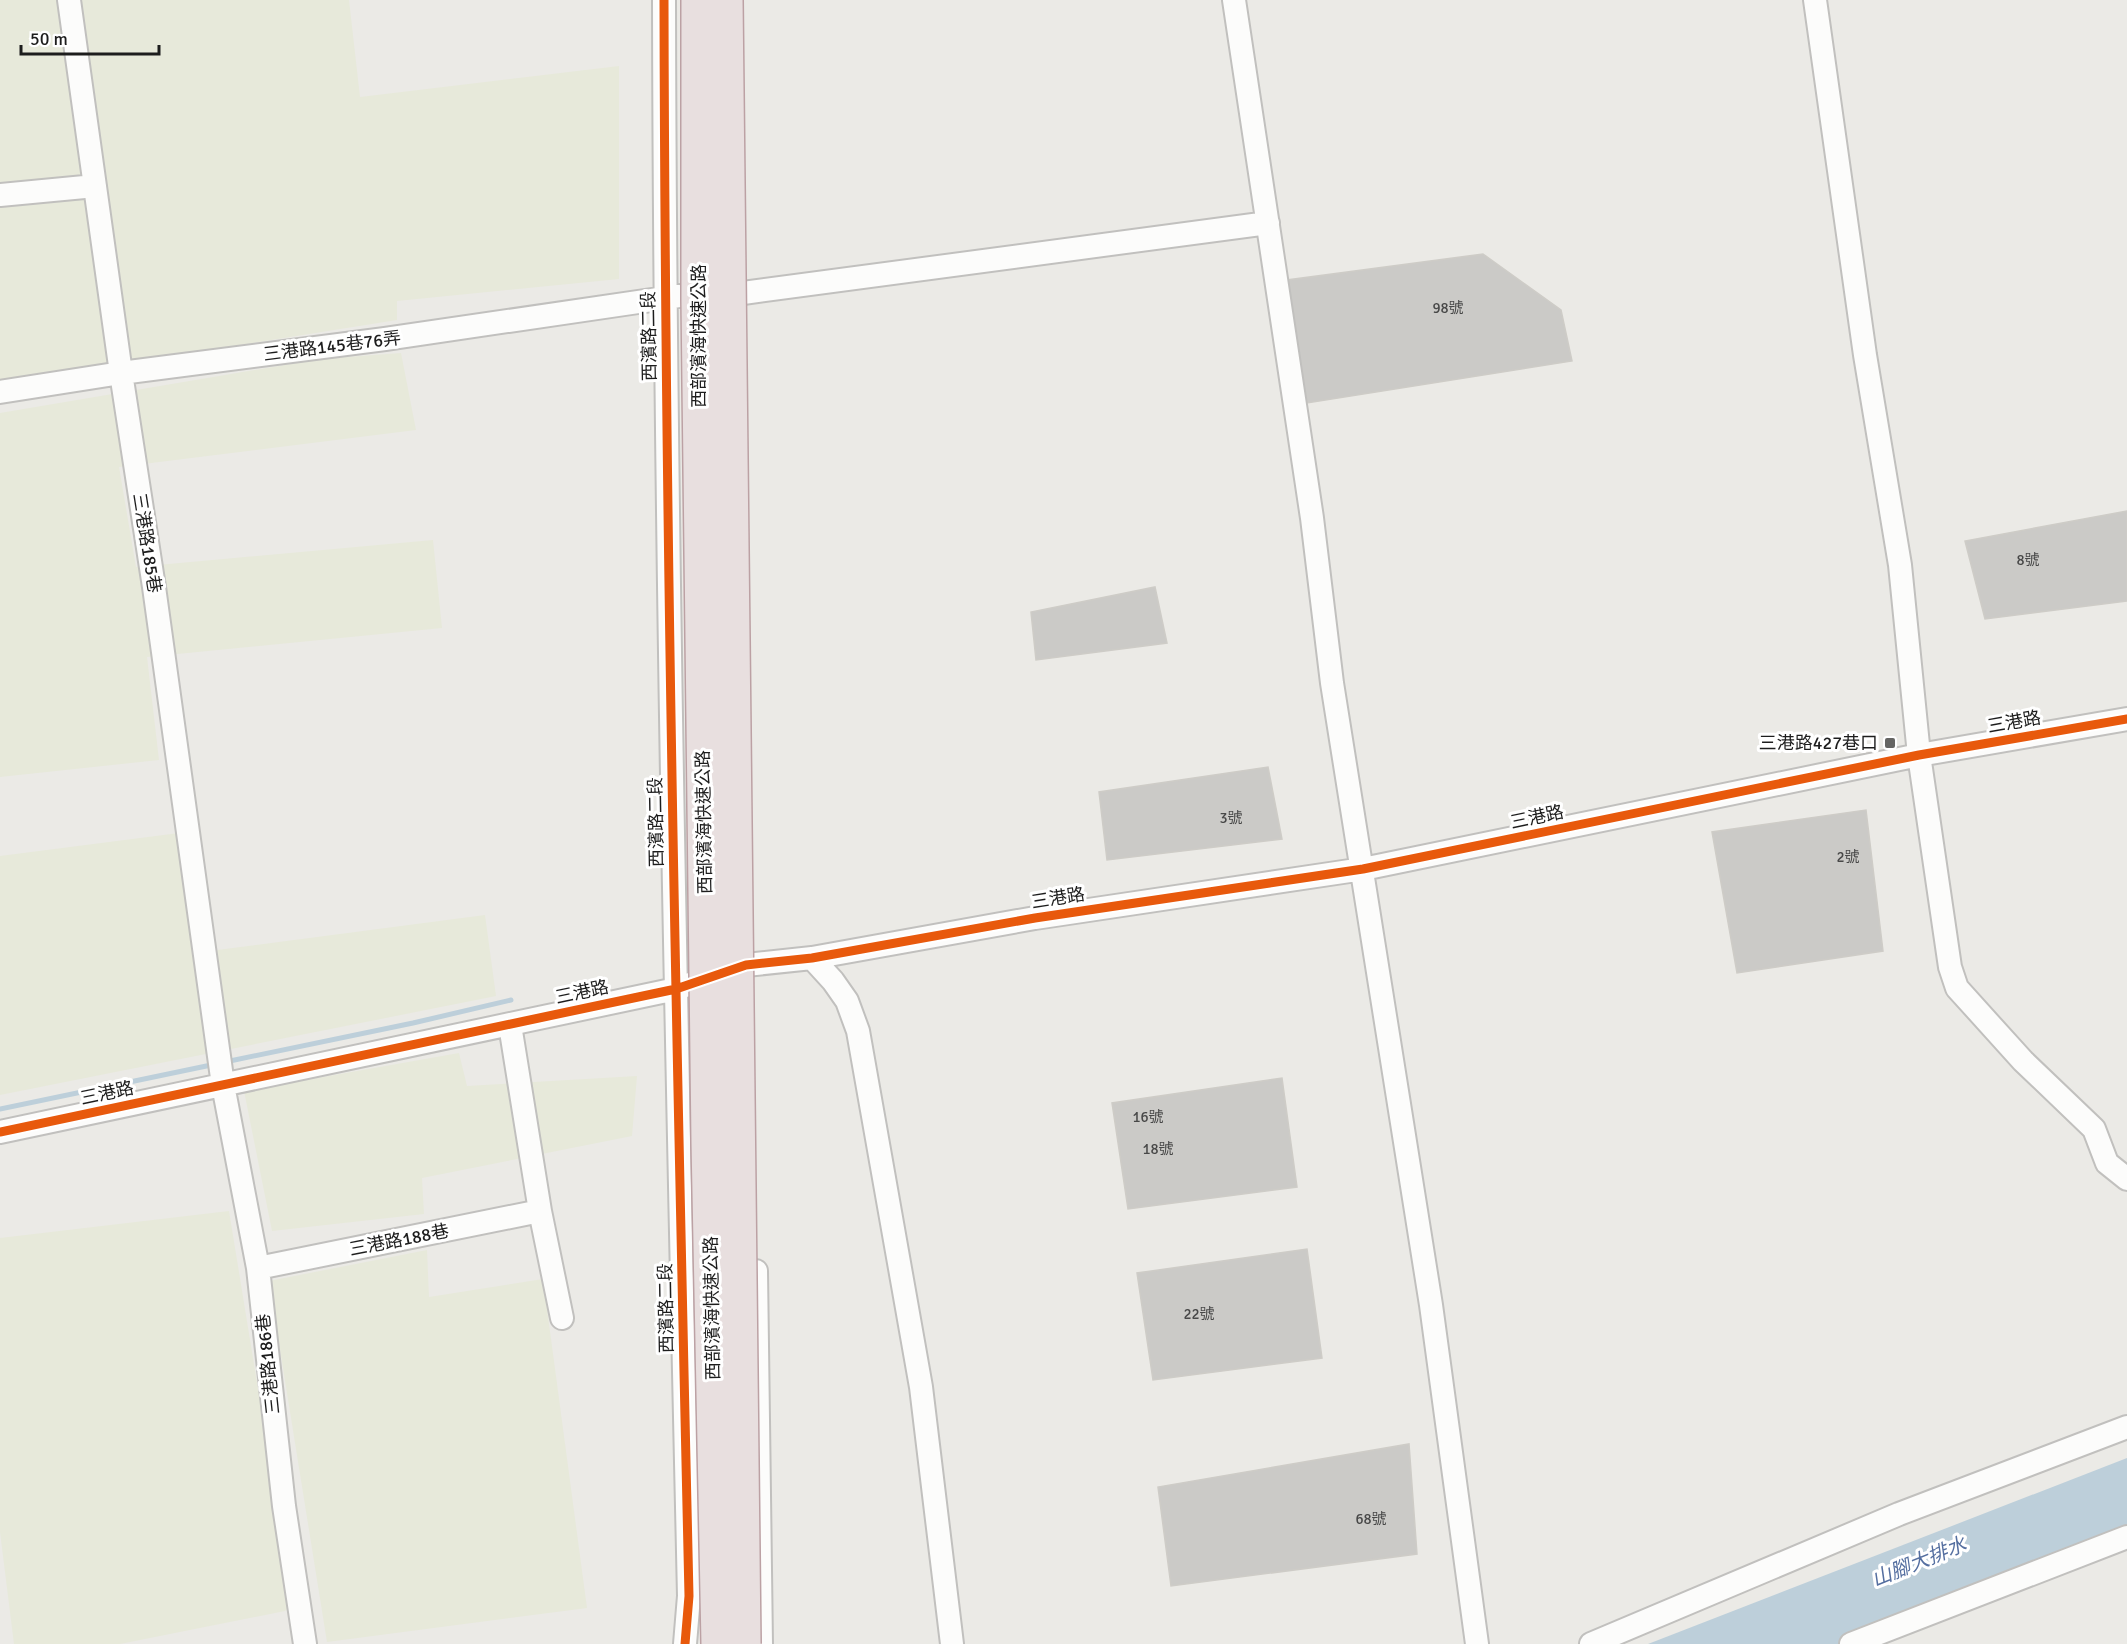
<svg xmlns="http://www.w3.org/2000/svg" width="2127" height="1644" viewBox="0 0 2127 1644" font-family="Signika,'Noto Sans TC',sans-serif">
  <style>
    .farmland { fill: #e7e9da }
    .water { fill: #bdcfda }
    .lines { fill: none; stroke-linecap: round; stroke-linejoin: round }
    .stream { stroke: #bdcfda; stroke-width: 5 }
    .building { fill: #cbcac7; stroke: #ceccc7; stroke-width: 1.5 }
    .minor-casing { stroke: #c1c0be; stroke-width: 26 }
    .minor { stroke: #fcfcfb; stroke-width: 22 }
    .highway-bridge-casing { stroke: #bca1a4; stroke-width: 36; stroke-linecap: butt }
    .highway-bridge { stroke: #e8dfdf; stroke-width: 33 }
    .cycleway-casing { stroke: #fff; stroke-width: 13 }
    .cycleway { stroke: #e8590c; stroke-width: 9 }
    .poi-dot { fill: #656563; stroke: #fff; stroke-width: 2 }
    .labels { text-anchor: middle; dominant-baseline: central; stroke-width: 6; stroke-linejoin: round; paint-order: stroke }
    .number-label { font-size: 15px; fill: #484848 }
    .street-label { font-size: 18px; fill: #1d1d1d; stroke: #fff }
    .poi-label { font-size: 18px; fill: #1d1d1d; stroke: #fff; text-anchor: end }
    .water-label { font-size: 20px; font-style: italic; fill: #556fa0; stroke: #fff }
  </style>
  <rect width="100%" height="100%" fill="#ebeae6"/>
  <path class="farmland" d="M0,0H349L360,97L619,66V279L397,301V320L0,383Z
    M401,353L416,430L119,467L136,567L433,540L442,628L147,657L159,760L0,777V413L320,359Z
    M179,833L194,953L485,915L496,996L0,1095V856Z
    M459,1053L467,1086L637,1076L632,1136L422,1178L424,1214L272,1231L244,1091Z
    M229,1211L293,1603L285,1611L120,1644H14L0,1532V1238Z
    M427,1250L429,1297L543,1279L587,1608L327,1642L269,1281Z"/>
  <path class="water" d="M2127,1458V1535L1845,1644H1648Z"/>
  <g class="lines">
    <path class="stream" d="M225,1062L413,1023L511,1000
      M0,1109L216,1064"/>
  </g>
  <path class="building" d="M1483,254L1561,310L1572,361L1307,403L1287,280Z
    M2127,511V601L1985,619L1965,541Z
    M1155,587L1167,643L1036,660L1031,612Z
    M1268,767L1282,839L1107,860L1099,792Z
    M1866,810L1883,951L1737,973L1712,832Z
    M1282,1078L1297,1187L1128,1209L1112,1103Z
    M1307,1249L1322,1358L1153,1380L1137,1273Z
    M1409,1444L1417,1554L1171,1586L1158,1487Z"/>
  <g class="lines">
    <g class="minor-casing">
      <path id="minor" d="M69,0L121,373L154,587L223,1085L258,1268L284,1506L305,1644
        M664,0C665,532 677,1064 689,1596L685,1644
        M1234,0L1312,518L1332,683L1431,1305L1477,1644
        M1815,0L1865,355L1900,565L1919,755L1950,967L1957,988L2023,1061L2094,1129L2107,1163L2127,1179
        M0,195L95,186
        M715,294L743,293L1268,223
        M0,392L121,373L385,339L679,296
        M812,958L833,981L847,1001L858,1031L921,1387L952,1644
        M510,1025L540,1211L562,1318
        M0,1132L676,989L746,965L812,958L1035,918L1363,869L1919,755L2127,719
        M258,1268L540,1211
        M756,1271L761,1644
        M1591,1644L1899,1514L2127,1427
        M1851,1644L2127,1537"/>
    </g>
    <use href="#minor" class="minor"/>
    <g class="highway-bridge-casing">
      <path id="highway-bridge" d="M698,0V300L708,1142L718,1644
        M726,0L744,1644"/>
    </g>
    <use href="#highway-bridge" class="highway-bridge"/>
    <g class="cycleway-casing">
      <path id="cycleway" d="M664,0C665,532 677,1064 689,1596L685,1644
        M0,1132L676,989L746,965L812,958L1035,918L1363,869L1919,755L2127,719"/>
    </g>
    <use href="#cycleway" class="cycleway"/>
  </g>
  <rect class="poi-dot" x="1884" y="737" width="12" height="12" rx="3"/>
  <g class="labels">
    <g class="number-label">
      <text x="1448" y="308">98號</text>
      <text x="2028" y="560">8號</text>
      <text x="1231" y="818">3號</text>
      <text x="1848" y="857">2號</text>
      <text x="1148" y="1117">16號</text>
      <text x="1158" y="1149">18號</text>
      <text x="1199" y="1314">22號</text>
      <text x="1371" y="1519">68號</text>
    </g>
    <g class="street-label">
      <text transform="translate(649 336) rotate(-91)">西濱路二段</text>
      <text transform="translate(699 336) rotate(-90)">西部濱海快速公路</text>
      <text transform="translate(332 346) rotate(-7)">三港路145巷76弄</text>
      <text transform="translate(147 543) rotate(81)">三港路185巷</text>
      <text transform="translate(2014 722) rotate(-10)">三港路</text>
      <text transform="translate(1537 817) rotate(-12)">三港路</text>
      <text transform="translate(656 822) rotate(-91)">西濱路二段</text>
      <text transform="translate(704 822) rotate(-91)">西部濱海快速公路</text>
      <text transform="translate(1058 898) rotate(-9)">三港路</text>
      <text transform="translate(582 992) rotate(-12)">三港路</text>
      <text transform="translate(107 1093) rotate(-12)">三港路</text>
      <text transform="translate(399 1240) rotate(-11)">三港路188巷</text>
      <text transform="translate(666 1308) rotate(-91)">西濱路二段</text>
      <text transform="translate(712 1308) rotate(-91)">西部濱海快速公路</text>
      <text transform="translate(268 1364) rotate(-96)">三港路186巷</text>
    </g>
    <g class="poi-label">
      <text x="1878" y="743">三港路427巷口</text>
    </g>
    <g class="water-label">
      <text transform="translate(1919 1562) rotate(-22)">山腳大排水</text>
    </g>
  </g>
  <path d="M21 45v9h138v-9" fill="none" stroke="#1d1d1d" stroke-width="3"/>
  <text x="30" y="45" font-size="18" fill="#1d1d1d" stroke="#ffffff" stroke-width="4.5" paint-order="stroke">50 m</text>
</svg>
